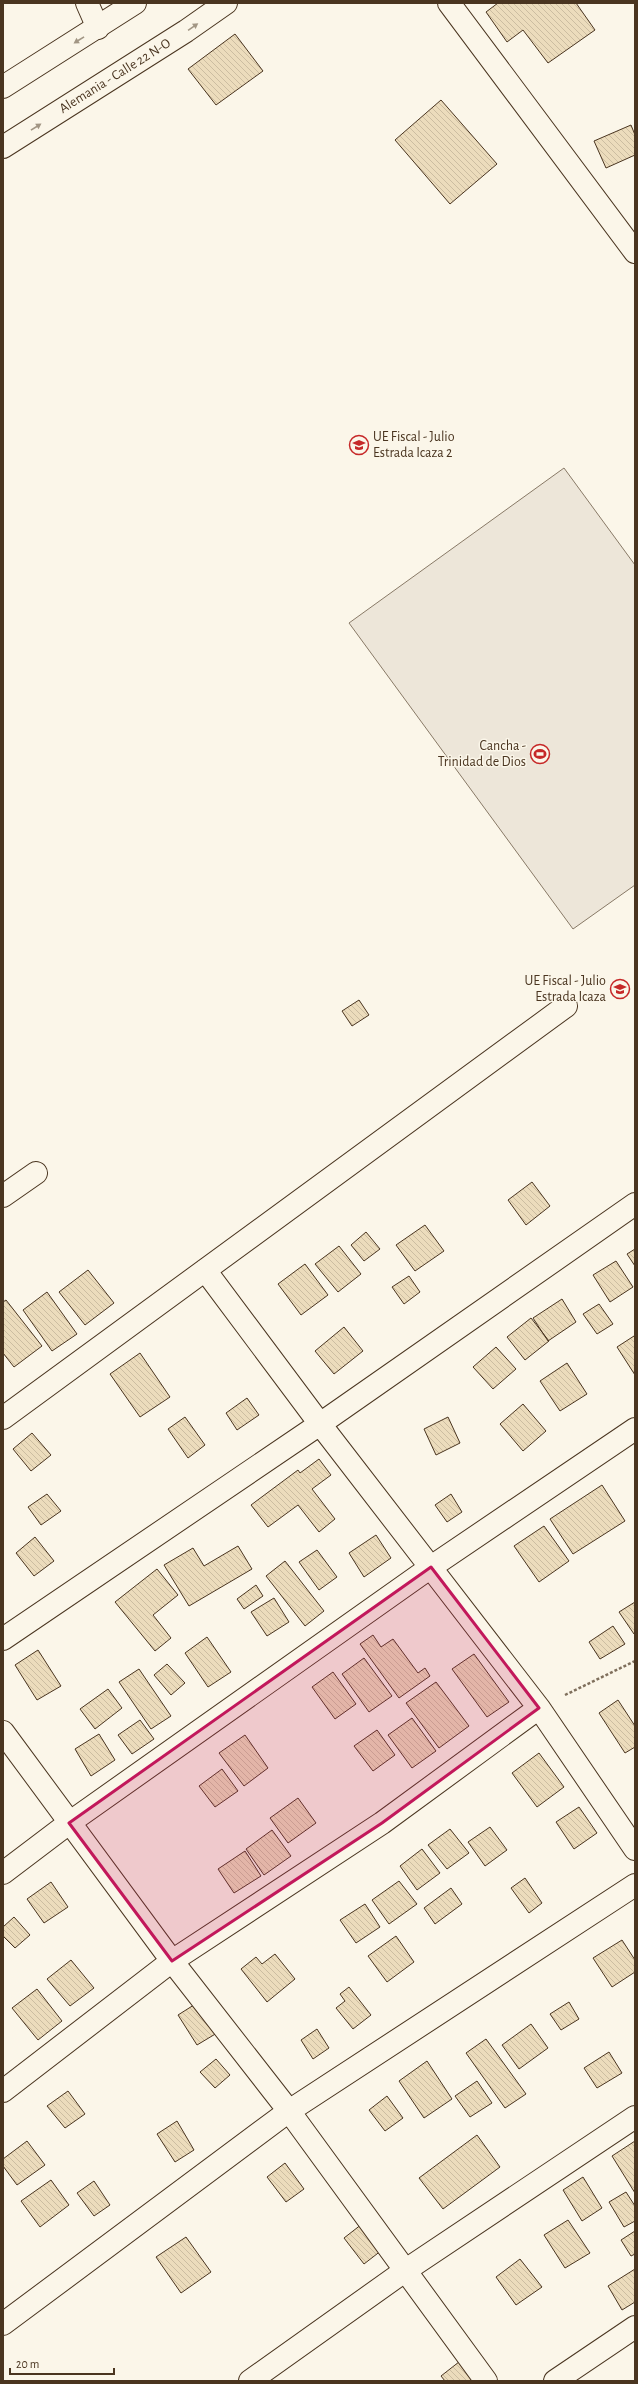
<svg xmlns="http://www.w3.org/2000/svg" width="638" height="2384" viewBox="0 0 638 2384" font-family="'Alegreya Sans',sans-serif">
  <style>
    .pitch { fill: #ede6d9; stroke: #887966 }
    .building { fill: url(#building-back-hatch); stroke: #4a3520 }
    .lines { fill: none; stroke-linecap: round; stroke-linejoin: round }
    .street-casing { stroke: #4a3520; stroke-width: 24 }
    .secondary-casing { stroke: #4a3520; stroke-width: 24 }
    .path { stroke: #7f6f5c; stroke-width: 2.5; stroke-dasharray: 3 2; stroke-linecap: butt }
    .street { stroke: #fbf6e9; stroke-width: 22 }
    .secondary { stroke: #fbf6e9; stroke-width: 22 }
    .oneway { fill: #a29684 }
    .marked { fill: #c2185b; fill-opacity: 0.2; stroke: #c2185b; stroke-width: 3; stroke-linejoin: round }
    .labels { text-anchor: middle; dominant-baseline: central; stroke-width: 3; stroke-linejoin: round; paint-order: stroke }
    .street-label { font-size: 14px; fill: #4a3520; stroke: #fbf6e9 }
    .poi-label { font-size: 14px; fill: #4a3520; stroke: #fbf6e9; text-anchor: end }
  </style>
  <defs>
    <pattern id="building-back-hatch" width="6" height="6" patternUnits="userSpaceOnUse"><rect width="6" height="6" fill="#ecdcbc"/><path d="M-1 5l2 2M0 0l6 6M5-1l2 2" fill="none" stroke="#ccbda1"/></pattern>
  </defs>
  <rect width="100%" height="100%" fill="#fbf6e9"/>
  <path class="pitch" d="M564,468L635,565V885L573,929L349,623Z"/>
  <path class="building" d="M498,3H576L595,30L548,63L523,30L507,42L486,12Z
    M235,34L263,71L216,105L188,69Z
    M441,100L497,164L450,204L395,140Z
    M631,125L635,135V155L606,168L594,141Z
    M359,1000L369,1015L352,1026L342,1011Z
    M532,1182L550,1206L526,1225L508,1200Z
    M425,1225L444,1251L415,1271L396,1245Z
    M366,1232L380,1249L364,1261L351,1245Z
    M339,1246L361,1274L338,1292L315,1264Z
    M635,1249V1266L627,1254Z
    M616,1261L633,1287L610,1302L593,1275Z
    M305,1264L328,1295L301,1315L278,1284Z
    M88,1270L114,1303L85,1325L59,1292Z
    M409,1276L420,1292L404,1304L392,1287Z
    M47,1292L77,1334L52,1351L23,1310Z
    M562,1299L576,1322L548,1341L533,1318Z
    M6,1300L42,1346L14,1367L3,1353V1302Z
    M599,1304L613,1324L597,1334L583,1314Z
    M531,1318L549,1341L525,1360L507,1337Z
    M344,1327L363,1351L334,1374L315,1351Z
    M634,1336L635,1338V1375L617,1347Z
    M496,1347L516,1369L493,1389L473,1367Z
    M140,1353L170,1397L140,1417L110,1374Z
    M567,1363L587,1394L560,1411L540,1381Z
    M247,1398L259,1415L237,1430L226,1413Z
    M523,1404L546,1431L523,1451L500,1424Z
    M185,1417L205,1445L188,1458L168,1429Z
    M448,1417L460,1443L436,1455L424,1429Z
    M32,1433L51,1455L31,1471L13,1449Z
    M319,1459L331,1475L312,1489L335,1519L319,1532L298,1505L268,1527L251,1505L298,1470L300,1473Z
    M602,1485L625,1521L573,1554L550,1519Z
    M47,1494L61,1511L41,1525L28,1507Z
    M451,1494L462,1512L447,1522L435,1505Z
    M544,1526L569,1561L539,1582L514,1546Z
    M376,1535L391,1558L364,1577L349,1553Z
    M35,1537L54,1561L34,1576L16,1553Z
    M238,1546L252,1569L189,1606L164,1565L193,1548L204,1566Z
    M317,1550L337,1577L319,1590L299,1562Z
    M285,1561L324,1611L305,1626L266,1576Z
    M157,1569L178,1595L153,1615L171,1638L155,1651L115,1602Z
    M256,1585L263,1596L244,1609L237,1599Z
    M274,1598L289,1622L267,1636L251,1612Z
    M635,1602V1633L634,1634L619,1612Z
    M613,1626L625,1644L600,1659L589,1642Z
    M373,1635L381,1647L393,1639L418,1673L425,1668L430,1676L399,1698L360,1644Z
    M207,1637L231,1672L208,1687L185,1653Z
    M38,1650L61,1686L37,1700L15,1665Z
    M474,1654L509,1702L487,1717L452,1669Z
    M364,1658L392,1696L369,1712L342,1674Z
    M167,1664L185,1683L171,1695L154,1675Z
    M139,1669L171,1716L151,1729L119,1682Z
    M333,1672L356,1704L335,1719L312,1687Z
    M436,1682L469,1726L439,1748L406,1703Z
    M108,1689L122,1708L95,1729L80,1709Z
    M618,1700L635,1726V1747L625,1753L599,1713Z
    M412,1718L436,1751L412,1768L388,1735Z
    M140,1720L154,1739L132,1754L118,1735Z
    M377,1730L395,1755L373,1771L354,1746Z
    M99,1734L115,1760L91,1776L75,1749Z
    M245,1735L268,1768L244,1786L219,1753Z
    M539,1753L564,1787L537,1807L512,1773Z
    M222,1769L238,1791L215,1807L199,1786Z
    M298,1798L316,1823L288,1843L270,1818Z
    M579,1807L597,1833L574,1849L556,1822Z
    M490,1827L507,1850L485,1866L468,1842Z
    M450,1829L469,1853L447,1869L428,1845Z
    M272,1830L291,1856L264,1875L246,1849Z
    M422,1849L440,1873L417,1890L400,1866Z
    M245,1851L261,1876L234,1893L218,1869Z
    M525,1878L542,1903L529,1913L511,1888Z
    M399,1881L417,1904L389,1924L372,1900Z
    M51,1882L68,1907L44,1923L27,1899Z
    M451,1888L462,1904L435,1924L424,1908Z
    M365,1904L380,1927L356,1943L340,1920Z
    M14,1917L30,1935L15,1948L3,1936V1927Z
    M396,1936L414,1962L387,1982L368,1956Z
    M622,1940L635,1960V1972L612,1987L593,1958Z
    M275,1954L295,1979L267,2002L241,1969L256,1957L262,1964Z
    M71,1960L94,1988L70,2006L47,1979Z
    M349,1987L371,2015L353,2029L336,2008L345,2001L340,1994Z
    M37,1989L62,2021L38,2040L12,2008Z
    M569,2002L579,2019L561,2030L550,2014Z
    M197,2003L217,2033L197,2045L178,2015Z
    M531,2024L548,2048L519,2069L502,2045Z
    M317,2029L329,2048L313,2059L301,2040Z
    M486,2039L526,2094L505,2108L466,2053Z
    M609,2052L622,2073L597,2088L584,2068Z
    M216,2059L230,2075L215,2088L200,2072Z
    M427,2061L452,2099L424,2118L399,2081Z
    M477,2081L492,2103L470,2117L455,2096Z
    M68,2091L85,2114L65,2128L47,2106Z
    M387,2096L403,2118L385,2131L369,2110Z
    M177,2121L194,2150L175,2162L157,2134Z
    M477,2135L500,2167L443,2209L419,2178Z
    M27,2141L45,2165L17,2185L3,2166V2159Z
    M635,2141V2193L612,2156Z
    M285,2163L304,2189L286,2202L267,2177Z
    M583,2177L602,2208L582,2221L563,2190Z
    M51,2180L69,2205L40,2227L21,2201Z
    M94,2181L110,2205L94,2216L77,2193Z
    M626,2192L635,2206V2221L624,2227L609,2202Z
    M568,2220L590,2253L565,2268L544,2235Z
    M362,2224L382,2250L364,2264L344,2238Z
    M635,2231V2254L631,2256L621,2240Z
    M186,2237L211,2272L181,2293L156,2257Z
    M520,2259L542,2287L516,2305L496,2277Z
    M635,2269V2302L622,2310L608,2286Z
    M464,2358L482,2381H445L441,2376Z"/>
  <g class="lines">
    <g class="street-casing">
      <path id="street" d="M87,3L98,28
        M449,3L635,252
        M3,1196L36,1173
        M205,1270L320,1424L539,1708L635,1849
        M3,1418L566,1006
        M3,1639L320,1424L635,1204
        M3,1732L172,1961L289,2111L486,2381
        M3,1873L69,1823L431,1567L635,1429
        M3,2091L172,1961L382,1823L539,1708
        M3,2324L289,2111L635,1885
        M250,2381L406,2270L635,2117
        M555,2381L635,2327"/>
    </g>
    <g class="secondary-casing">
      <path id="secondary" d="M3,87L135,3
        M3,147L186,31L226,3"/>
    </g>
    <path class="path" d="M565,1695L635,1661"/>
    <use href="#street" class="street"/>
    <use href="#secondary" class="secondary"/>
  </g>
  <defs><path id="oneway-solid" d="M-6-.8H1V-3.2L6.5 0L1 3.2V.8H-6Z"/></defs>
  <g class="oneway">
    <use href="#oneway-solid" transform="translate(193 27) rotate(-35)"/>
    <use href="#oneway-solid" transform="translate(79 40) rotate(148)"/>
    <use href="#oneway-solid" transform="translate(36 127) rotate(-32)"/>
  </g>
  <path class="marked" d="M431,1567L539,1708L382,1823L172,1961L69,1823Z"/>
  <defs>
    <g id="school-ring" transform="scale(1)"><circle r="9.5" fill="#fbf6e9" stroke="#c62828" stroke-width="1.5"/><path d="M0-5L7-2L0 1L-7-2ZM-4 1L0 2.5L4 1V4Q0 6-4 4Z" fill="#c62828"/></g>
    <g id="stadium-ring" transform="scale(1)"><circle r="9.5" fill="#fbf6e9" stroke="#c62828" stroke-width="1.5"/><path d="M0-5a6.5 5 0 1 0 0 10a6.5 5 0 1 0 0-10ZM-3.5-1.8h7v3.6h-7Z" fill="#c62828"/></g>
  </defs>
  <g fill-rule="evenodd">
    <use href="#school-ring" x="359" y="445"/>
    <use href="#stadium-ring" x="540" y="754"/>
    <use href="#school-ring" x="620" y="989"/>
  </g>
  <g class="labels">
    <g class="street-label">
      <text transform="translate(115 76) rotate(-32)">Alemania - Calle 22 N-O</text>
    </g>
    <g class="poi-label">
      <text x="373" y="437" text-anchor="start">UE Fiscal - Julio<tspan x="373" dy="16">Estrada Icaza 2</tspan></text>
      <text x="526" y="746">Cancha -<tspan x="526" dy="16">Trinidad de Dios</tspan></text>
      <text x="606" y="981">UE Fiscal - Julio<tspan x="606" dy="16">Estrada Icaza</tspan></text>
    </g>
  </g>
  <rect width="638" height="2384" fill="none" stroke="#4a3520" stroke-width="8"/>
  <path d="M10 2368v6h104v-6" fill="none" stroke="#4a3520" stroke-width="2"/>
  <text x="16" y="2368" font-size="12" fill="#4a3520" stroke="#fbf6e9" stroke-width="3" paint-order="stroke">20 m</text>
</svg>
